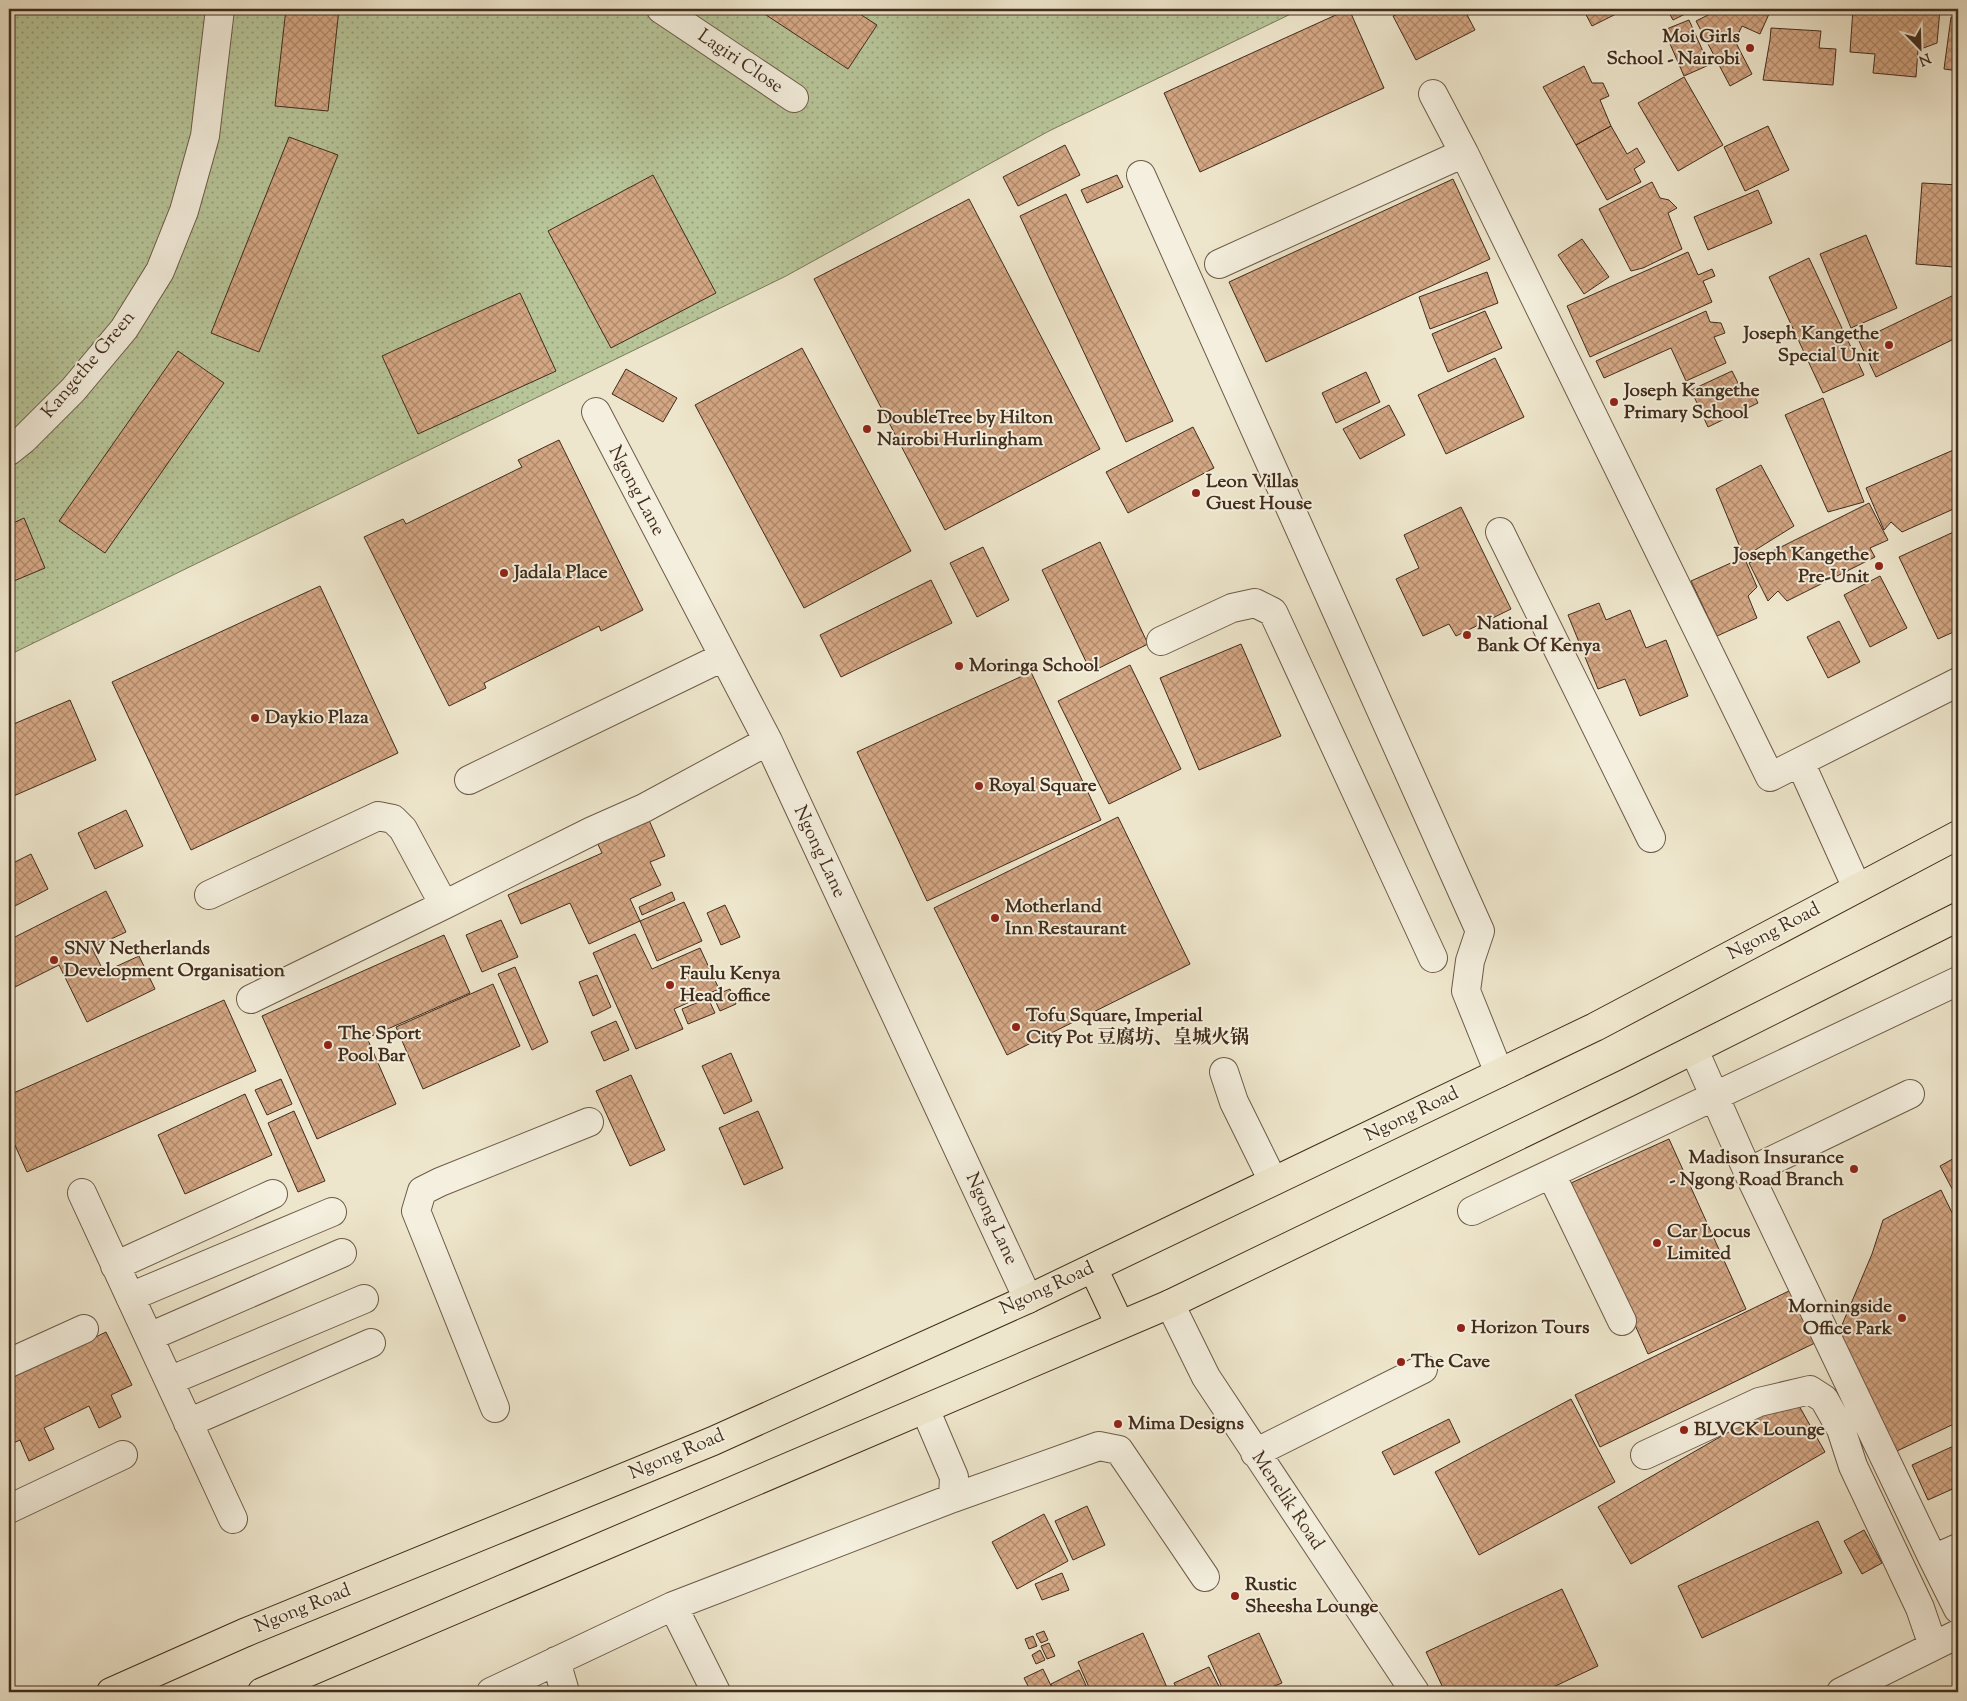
<svg xmlns="http://www.w3.org/2000/svg" width="1967" height="1701" viewBox="0 0 1967 1701" font-family="'Sorts Mill Goudy','Noto Serif SC',serif">
  <style>
    .garden { fill: url(#garden-dots); stroke: #7c795a }
    .building { fill: url(#building-cross-hatch); stroke: #422d1c }
    .lines { fill: none; stroke-linecap: round; stroke-linejoin: round }
    .minor-casing { stroke: #6d5b48; stroke-width: 30 }
    .major-casing { stroke: #422d1c; stroke-width: 30 }
    .minor { stroke: #f4efde; stroke-width: 28 }
    .major { stroke: #eee6cc; stroke-width: 28 }
    .poi-dot { fill: #8f2418; stroke: #f4efde; stroke-width: 2 }
    .labels { text-anchor: middle; dominant-baseline: central; stroke-width: 4; stroke-linejoin: round; paint-order: stroke }
    .poi-label { font-size: 19px; font-weight: bold; fill: #422d1c; stroke: #f4efde; text-anchor: start }
    .street-label { font-size: 19px; fill: #422d1c; stroke: #f4efde }
  </style>
  <defs>
    <pattern id="garden-dots" width="8" height="8" patternUnits="userSpaceOnUse" patternTransform="scale(1.25)"><rect width="8" height="8" fill="#b7c599"/><path d="M2 2h.1M6 6h.1" fill="none" stroke="#96a07c" stroke-width="1.8" stroke-linecap="round"/></pattern>
    <pattern id="building-cross-hatch" width="8" height="8" patternUnits="userSpaceOnUse" patternTransform="scale(1.25)"><rect width="8" height="8" fill="#d4a784"/><path d="M0 0l8 8M0 8l8-8" fill="none" stroke="#ae886b"/></pattern>
  </defs>
  <rect width="100%" height="100%" fill="#eee6cc"/>
  <filter id="stains"><feTurbulence type="fractalNoise" baseFrequency=".004" numOctaves="4"/><feColorMatrix values="0 0 0 0 .2 0 0 0 0 .09 0 0 0 0 .02 0 0 0 .5 -.17"/></filter>
  <radialGradient id="worn" r=".72"><stop offset=".6" stop-color="#630" stop-opacity="0"/><stop offset="1" stop-color="#630" stop-opacity=".3"/></radialGradient>
  <path class="garden" d="M9,9H1301L1049,131L786,276L9,655Z"/>
  <path class="building" d="M286,9H339L328,111L275,106Z
    M757,9H852L877,25L848,69Z
    M1349,9L1384,88L1200,172L1164,93Z
    M1408,9H1464L1475,30L1416,60L1393,16Z
    M1583,9H1626L1592,26Z
    M1667,9H1695L1673,20Z
    M1720,9H1766L1769,14L1760,34L1742,26L1735,41L1752,74L1730,86L1696,21Z
    M1853,9H1940L1937,43L1918,50L1916,77L1873,73L1875,54L1850,52Z
    M1951,17L1958,18V71L1944,69Z
    M1689,20L1709,65L1684,76L1664,30Z
    M1771,28L1821,31L1819,48L1836,49L1833,85L1763,80L1770,40Z
    M1584,66L1592,83H1603L1609,96L1600,100L1611,126L1576,145L1543,87Z
    M1684,77L1723,145L1678,171L1638,103Z
    M1611,126L1627,154L1637,148L1645,162L1634,169L1641,182L1607,200L1576,145Z
    M1768,126L1789,170L1745,191L1724,147Z
    M289,137L338,155L259,352L211,333Z
    M1065,145L1080,175L1018,206L1003,177Z
    M653,175L716,293L611,348L548,231Z
    M1117,175L1123,187L1087,203L1081,190Z
    M1453,179L1490,259L1266,362L1229,282Z
    M1652,182L1660,198L1669,200L1677,208L1668,213L1682,249L1643,268L1631,271L1599,209Z
    M1922,183L1958,185V251H1955L1954,267L1916,264Z
    M1758,190L1772,223L1708,250L1694,217Z
    M1066,194L1173,421L1126,442L1020,216Z
    M969,199L1100,449L945,530L814,279Z
    M1866,235L1897,308L1851,328L1820,254Z
    M1582,239L1609,277L1584,294L1558,255Z
    M1688,252L1698,275L1712,269L1715,276L1703,281L1712,302L1590,357L1567,306Z
    M1809,258L1864,375L1823,393L1769,277Z
    M1487,272L1498,303L1430,329L1419,297Z
    M520,293L556,371L418,434L382,356Z
    M1958,293V337L1876,377L1859,341Z
    M1485,311L1502,348L1448,372L1432,334Z
    M1706,311L1710,322L1721,323L1725,333L1714,337L1726,363L1686,381L1671,348L1604,378L1596,361Z
    M802,348L911,551L804,608L695,405Z
    M178,351L224,383L105,553L59,521Z
    M1495,358L1524,417L1446,454L1418,395Z
    M626,369L677,398L663,422L612,394Z
    M1732,371L1743,393L1751,389L1758,403L1708,427L1691,390Z
    M1366,372L1380,402L1336,423L1322,393Z
    M1823,398L1864,502L1828,512L1785,415Z
    M1389,405L1405,435L1360,459L1343,429Z
    M1193,427L1214,468L1128,513L1106,472Z
    M559,440L643,610L601,631L599,626L484,683L486,688L449,706L364,537L403,519L406,524L522,467L518,460Z
    M1958,448V507L1902,532L1891,522L1884,530L1866,488Z
    M1761,465L1794,526L1744,557L1716,489Z
    M1869,503L1888,540L1870,548L1875,557L1787,601L1778,591L1768,601L1749,563Z
    M1461,507L1511,609L1456,636L1449,624L1423,636L1396,579L1419,568L1404,535Z
    M24,518L45,568L9,583V525Z
    M1958,530V630L1938,639L1899,557Z
    M1100,542L1148,644L1091,672L1042,570Z
    M983,547L1009,600L977,617L950,563Z
    M1744,557L1757,587L1748,596L1757,618L1717,636L1691,581Z
    M1880,576L1907,628L1870,647L1844,595Z
    M931,580L952,623L841,677L820,635Z
    M320,586L398,753L191,850L112,682Z
    M1599,603L1606,620L1630,610L1646,648L1666,640L1688,696L1640,716L1625,679L1598,689L1568,615Z
    M1839,621L1860,662L1828,678L1807,637Z
    M1241,644L1281,736L1199,770L1160,678Z
    M1130,665L1181,769L1109,804L1058,701Z
    M1031,672L1101,820L927,901L857,752Z
    M70,700L96,760L9,798V726Z
    M126,810L143,846L95,869L78,833Z
    M1118,817L1190,964L1007,1055L934,908Z
    M648,818L665,856L650,862L661,885L630,899L640,921L589,944L570,903L521,924L508,895L602,853L596,840Z
    M31,854L48,889L9,909V865Z
    M106,891L126,932L92,948L104,972L139,956L155,989L87,1022L59,965L11,989L9,984V940Z
    M672,892L675,900L642,915L639,907Z
    M684,902L702,941L657,961L640,921Z
    M725,905L740,937L721,945L707,913Z
    M501,920L518,957L482,972L466,935Z
    M635,934L652,969L700,948L719,989L674,1009L683,1029L636,1049L593,953Z
    M444,935L470,993L367,1038L396,1104L317,1139L262,1016Z
    M515,967L548,1042L532,1050L498,974Z
    M597,975L611,1007L593,1016L579,982Z
    M493,984L520,1046L423,1089L396,1027Z
    M730,989L736,1004L720,1011L713,996Z
    M708,998L715,1013L688,1024L682,1009Z
    M224,1000L256,1071L27,1172L9,1132V1095Z
    M616,1021L629,1050L604,1061L591,1032Z
    M731,1053L752,1101L724,1114L702,1066Z
    M631,1075L665,1150L630,1166L596,1091Z
    M281,1079L292,1104L267,1115L255,1090Z
    M245,1094L272,1155L185,1194L158,1135Z
    M294,1111L325,1181L298,1192L268,1123Z
    M758,1111L783,1168L744,1185L719,1128Z
    M1669,1139L1746,1309L1648,1354L1571,1183Z
    M1958,1156V1200L1940,1166Z
    M1941,1190L1958,1225V1378L1955,1380L1958,1387V1422L1897,1451L1839,1332L1872,1254L1883,1220Z
    M1791,1290L1817,1342L1600,1447L1575,1395Z
    M106,1332L132,1385L111,1395L121,1417L99,1428L89,1406L44,1428L54,1449L29,1461L20,1440L9,1445V1379Z
    M1793,1395L1825,1452L1631,1564L1598,1507Z
    M1571,1399L1615,1482L1479,1555L1435,1472Z
    M1449,1419L1460,1442L1394,1475L1382,1452Z
    M1958,1444V1490L1957,1487L1928,1500L1912,1465Z
    M1087,1506L1105,1545L1073,1560L1055,1521Z
    M1044,1514L1068,1561L1017,1589L992,1542Z
    M1818,1521L1842,1573L1702,1638L1678,1586Z
    M1864,1530L1882,1563L1862,1574L1844,1541Z
    M1062,1573L1069,1590L1042,1600L1035,1584Z
    M1562,1589L1598,1666L1551,1688L1553,1692H1445L1426,1652Z
    M1044,1631L1048,1640L1041,1643L1036,1634Z
    M1143,1633L1169,1692H1091L1078,1662Z
    M1259,1633L1282,1683L1260,1692H1224L1208,1656Z
    M1033,1636L1037,1646L1029,1649L1025,1639Z
    M1049,1643L1055,1656L1047,1659L1041,1646Z
    M1040,1650L1045,1660L1036,1664L1032,1655Z
    M1209,1667L1222,1692H1178L1174,1683Z
    M1043,1669L1054,1692H1031L1024,1678Z
    M1079,1670L1089,1692H1055L1051,1684Z"/>
  <g class="lines">
    <g class="minor-casing">
      <path id="minor" d="M661,9L794,98
        M1433,94L1464,153L1770,777L1958,682
        M1141,175L1480,931L1470,961L1466,991L1499,1073
        M1219,264L1464,153
        M596,412L768,741L1028,1299
        M9,451L24,439L73,390L124,329L160,271L184,211L205,136L220,9
        M1500,532L1651,838
        M1161,641L1232,608L1255,603L1273,612L1433,958
        M1800,762L1857,888
        M469,780L723,657
        M209,895L378,816L393,819L403,829L444,905
        M251,999L444,905L592,831L644,808L768,741
        M1694,1050L1748,1172L1933,1559L1958,1609
        M1224,1072L1234,1102L1273,1181
        M1748,1172L1910,1094
        M1551,1174L1622,1321
        M82,1193L233,1519
        M1472,1211L1958,981
        M115,1266L273,1194
        M130,1297L332,1212
        M1170,1304L1206,1377L1415,1692
        M149,1337L342,1253
        M9,1363L84,1329
        M169,1381L364,1299
        M495,1408L416,1211L422,1191L440,1182L589,1122
        M188,1423L371,1343
        M1255,1453L1423,1369
        M1645,1455L1759,1402L1810,1390L1824,1399L1841,1429L1853,1466L1920,1608L1933,1646
        M953,1498L1099,1446L1119,1450L1205,1577
        M9,1509L123,1455
        M1933,1559L1958,1548
        M673,1606L716,1692
        M556,1661L565,1692
        M491,1692L673,1606L953,1498L954,1477L925,1409
        M1841,1692L1958,1634"/>
    </g>
    <g class="major-casing">
      <path id="major" d="M1093,1268L1120,1325
        M111,1692L244,1633L713,1441L1028,1299L1595,1027L1958,835
        M262,1692L1170,1304L1627,1083L1958,917"/>
    </g>
    <use href="#minor" class="minor"/>
    <use href="#major" class="major"/>
  </g>
  <g class="poi-dot">
    <circle cx="1750" cy="48" r="5"/>
    <circle cx="1889" cy="345" r="5"/>
    <circle cx="1614" cy="402" r="5"/>
    <circle cx="867" cy="429" r="5"/>
    <circle cx="1196" cy="493" r="5"/>
    <circle cx="1879" cy="566" r="5"/>
    <circle cx="504" cy="573" r="5"/>
    <circle cx="1467" cy="635" r="5"/>
    <circle cx="959" cy="666" r="5"/>
    <circle cx="255" cy="718" r="5"/>
    <circle cx="979" cy="786" r="5"/>
    <circle cx="995" cy="918" r="5"/>
    <circle cx="54" cy="960" r="5"/>
    <circle cx="670" cy="985" r="5"/>
    <circle cx="1016" cy="1027" r="5"/>
    <circle cx="328" cy="1045" r="5"/>
    <circle cx="1854" cy="1169" r="5"/>
    <circle cx="1657" cy="1243" r="5"/>
    <circle cx="1902" cy="1318" r="5"/>
    <circle cx="1461" cy="1328" r="5"/>
    <circle cx="1401" cy="1362" r="5"/>
    <circle cx="1118" cy="1424" r="5"/>
    <circle cx="1684" cy="1430" r="5"/>
    <circle cx="1235" cy="1596" r="5"/>
  </g>
  <g class="labels">
    <g class="poi-label">
      <text x="1740" y="37" text-anchor="end">Moi Girls<tspan x="1740" dy="22">School - Nairobi</tspan></text>
      <text x="1879" y="334" text-anchor="end">Joseph Kangethe<tspan x="1879" dy="22">Special Unit</tspan></text>
      <text x="1624" y="391">Joseph Kangethe<tspan x="1624" dy="22">Primary School</tspan></text>
      <text x="877" y="418">DoubleTree by Hilton<tspan x="877" dy="22">Nairobi Hurlingham</tspan></text>
      <text x="1206" y="482">Leon Villas<tspan x="1206" dy="22">Guest House</tspan></text>
      <text x="1869" y="555" text-anchor="end">Joseph Kangethe<tspan x="1869" dy="22">Pre-Unit</tspan></text>
      <text x="514" y="573">Jadala Place</text>
      <text x="1477" y="624">National<tspan x="1477" dy="22">Bank Of Kenya</tspan></text>
      <text x="969" y="666">Moringa School</text>
      <text x="265" y="718">Daykio Plaza</text>
      <text x="989" y="786">Royal Square</text>
      <text x="1005" y="907">Motherland<tspan x="1005" dy="22">Inn Restaurant</tspan></text>
      <text x="64" y="949">SNV Netherlands<tspan x="64" dy="22">Development Organisation</tspan></text>
      <text x="680" y="974">Faulu Kenya<tspan x="680" dy="22">Head office</tspan></text>
      <text x="1026" y="1016">Tofu Square, Imperial<tspan x="1026" dy="22">City Pot 豆腐坊、皇城火锅</tspan></text>
      <text x="338" y="1034">The Sport<tspan x="338" dy="22">Pool Bar</tspan></text>
      <text x="1844" y="1158" text-anchor="end">Madison Insurance<tspan x="1844" dy="22">- Ngong Road Branch</tspan></text>
      <text x="1667" y="1232">Car Locus<tspan x="1667" dy="22">Limited</tspan></text>
      <text x="1892" y="1307" text-anchor="end">Morningside<tspan x="1892" dy="22">Office Park</tspan></text>
      <text x="1471" y="1328">Horizon Tours</text>
      <text x="1411" y="1362">The Cave</text>
      <text x="1128" y="1424">Mima Designs</text>
      <text x="1694" y="1430">BLVCK Lounge</text>
      <text x="1245" y="1585">Rustic<tspan x="1245" dy="22">Sheesha Lounge</tspan></text>
    </g>
    <g class="street-label">
      <text transform="translate(740 62) rotate(34)">Lagiri Close</text>
      <text transform="translate(89 365) rotate(-50)">Kangethe Green</text>
      <text transform="translate(636 491) rotate(62)">Ngong Lane</text>
      <text transform="translate(819 852) rotate(65)">Ngong Lane</text>
      <text transform="translate(1774 932) rotate(-28)">Ngong Road</text>
      <text transform="translate(1412 1115) rotate(-26)">Ngong Road</text>
      <text transform="translate(991 1219) rotate(65)">Ngong Lane</text>
      <text transform="translate(1047 1289) rotate(-25)">Ngong Road</text>
      <text transform="translate(677 1455) rotate(-23)">Ngong Road</text>
      <text transform="translate(1287 1501) rotate(56)">Menelik Road</text>
      <text transform="translate(303 1609) rotate(-22)">Ngong Road</text>
    </g>
  </g>
  <rect width="1967" height="1701" fill="none" stroke="#eee6cc" stroke-width="30"/>
  <rect x="10" y="10" width="1947" height="1681" fill="none" stroke="#422d1c" stroke-width="2.5"/>
  <rect x="15" y="15" width="1937" height="1671" fill="none" stroke="#422d1c"/>
  <g transform="translate(1920 48) rotate(157)" stroke="#f4efde" stroke-width="4" paint-order="stroke">
  <path d="M0-4L9 19L0 12L-9 19Z" fill="#422d1c"/>
  <text y="-8" font-size="14" font-weight="bold" text-anchor="middle" fill="#422d1c">N</text>
  </g>
  <rect width="100%" height="100%" filter="url(#stains)"/>
  <rect width="100%" height="100%" fill="url(#worn)"/>
</svg>
